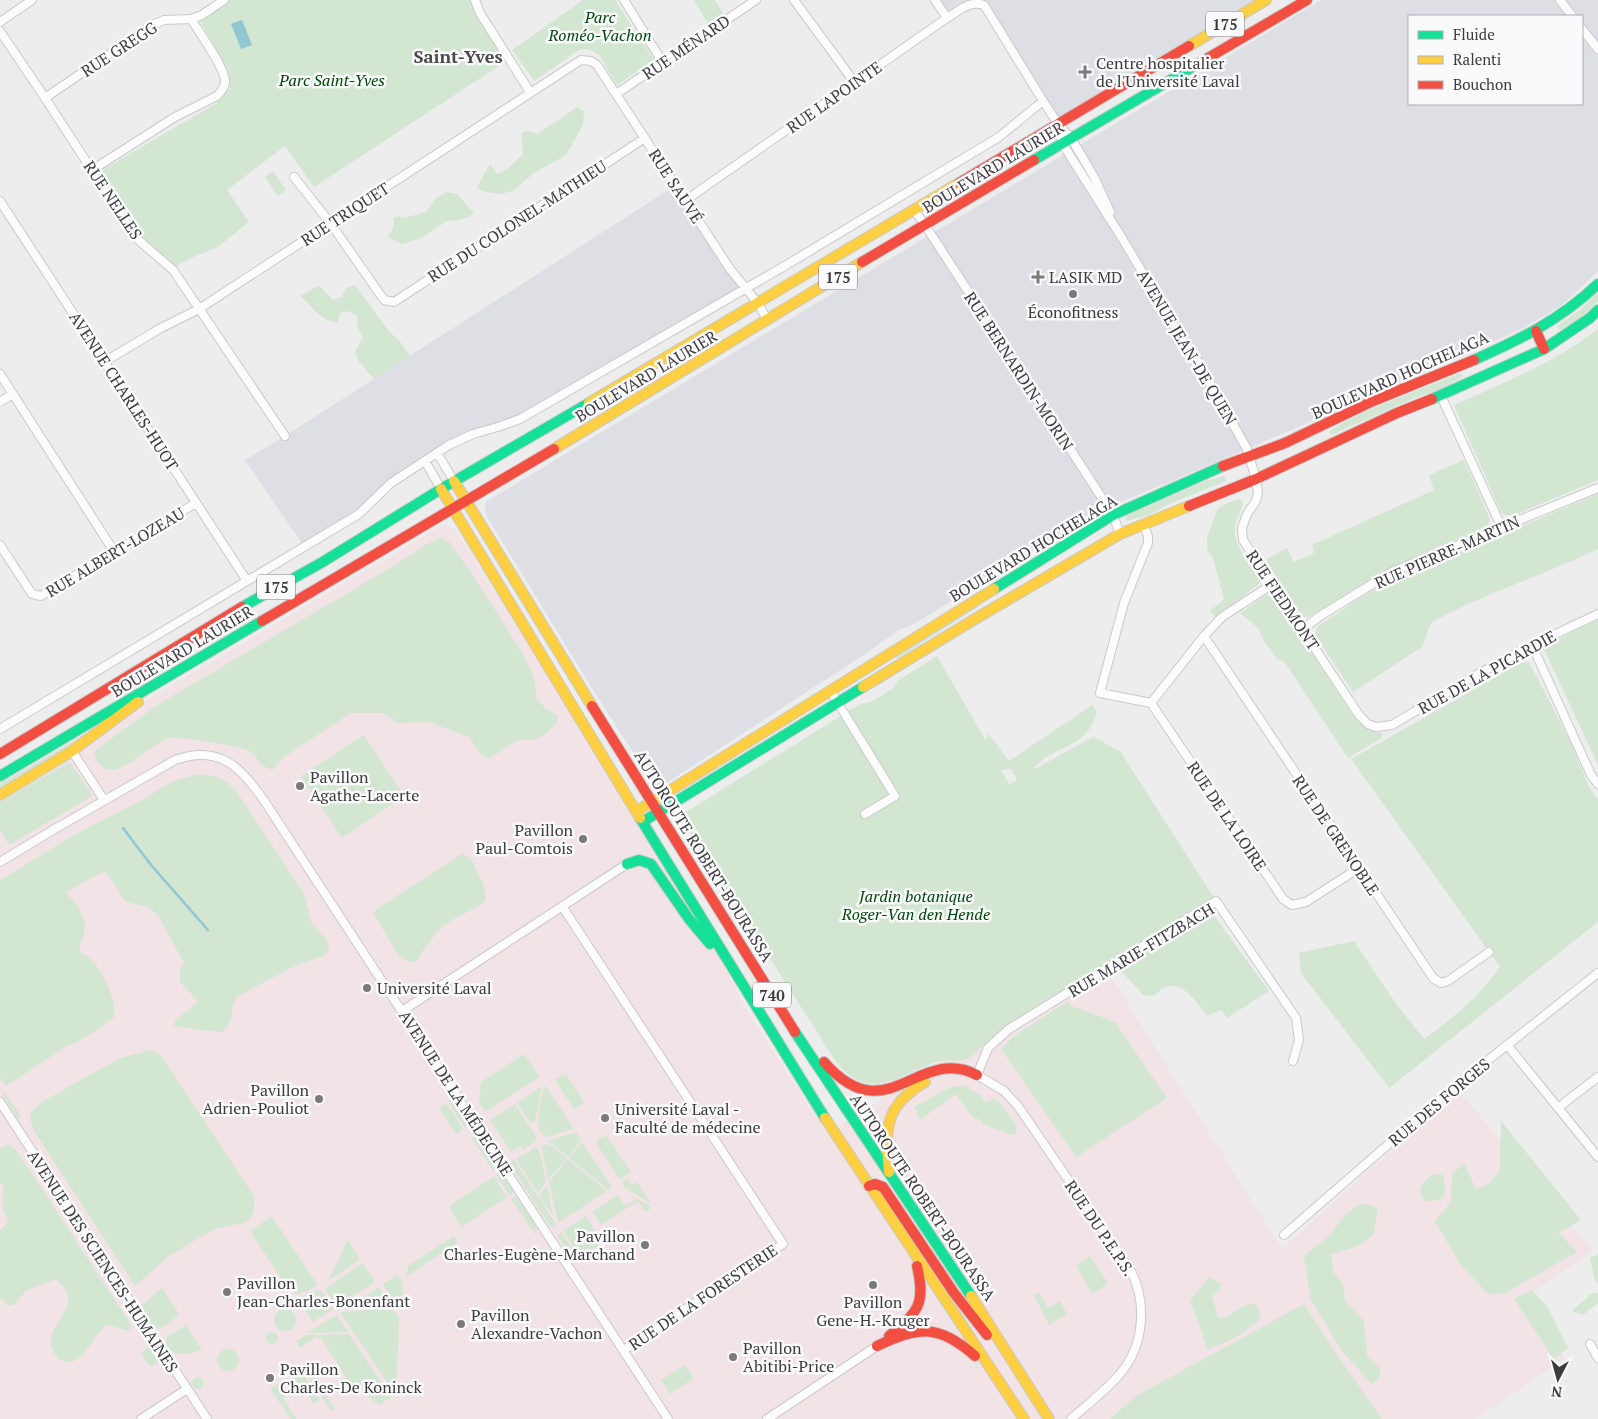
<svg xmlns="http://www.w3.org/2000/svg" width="1598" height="1419" viewBox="0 0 1598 1419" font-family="'PT Serif',serif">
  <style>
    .built { fill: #dddfe4; fill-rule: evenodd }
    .education { fill: #f2e3e7 }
    .green { fill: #d3e6d2; fill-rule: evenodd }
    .water { fill: #91c6d3 }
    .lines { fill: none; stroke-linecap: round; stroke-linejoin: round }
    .stream { stroke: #91c6d3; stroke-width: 2.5 }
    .street-casing { stroke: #c9c9ca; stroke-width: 10 }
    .fast-casing { stroke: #c9c9ca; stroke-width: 12 }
    .slow-casing { stroke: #c9c9ca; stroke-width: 12 }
    .jam-casing { stroke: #c9c9ca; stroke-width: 12 }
    .street { stroke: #fcfcfc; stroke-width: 8 }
    .fast { stroke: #16e098; stroke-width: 10 }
    .slow { stroke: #ffcf43; stroke-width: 10 }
    .jam { stroke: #f24e42; stroke-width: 10 }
    .poi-dot { fill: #7a7a7b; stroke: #fafafc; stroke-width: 2 }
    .labels { text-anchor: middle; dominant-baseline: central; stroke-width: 5; stroke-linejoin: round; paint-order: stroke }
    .shield { fill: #fafafc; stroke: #757576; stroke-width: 1 }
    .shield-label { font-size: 15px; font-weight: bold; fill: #3c3c3d }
    .park-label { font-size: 16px; font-style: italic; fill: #004608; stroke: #fafafc }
    .street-label { font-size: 16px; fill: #3c3c3d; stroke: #fafafc }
    .poi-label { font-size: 16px; fill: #3c3c3d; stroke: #fafafc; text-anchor: start }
    .neighbourhood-label { font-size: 18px; font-weight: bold; fill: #4a4a4c; stroke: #fafafc }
  </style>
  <rect width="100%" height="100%" fill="#ededee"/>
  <path class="built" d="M935,0H1265L1058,124L978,2L947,18Z
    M1321,0H1598V271L1561,306L1523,328L1459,358L1401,381L1362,399L1353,402L1340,403L1320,413L1315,418L1308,423L1114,505L1072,527L914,624L899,630L865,654L662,786L654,785L595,693L486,515L485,506L487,501ZM1409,16H1582V104H1409Z
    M673,187L745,288L520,419L483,430L401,475L368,507L305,548L245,460L285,436Z"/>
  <path class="education" d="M445,524L456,530L571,712L701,921L744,1006L827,1134L941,1061L967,1059L990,1039L1106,969L1282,1249L1458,1090L1593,1251L1517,1303L1565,1358L1476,1419H0V784L105,722L164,690Z"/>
  <path class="green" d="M228,0H472L478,15L505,62L314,187L285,146L227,190L249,222L218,247L191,258L175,267L140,236L102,170L217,103L230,88L229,72L199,19Z
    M583,0H615L654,60L617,85L599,55L589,49L579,50L534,81L512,50Z
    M694,0H715L723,13L709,26Z
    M577,107L584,111L583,125L566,155L534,173L513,191L499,194L481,191L477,187L490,164L497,174L506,170L523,154L521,133L528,131L537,134Z
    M273,171L286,190L278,196L265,177Z
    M446,192L457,194L474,213L469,217L458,220L447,221L421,238L402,244L388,237L393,228L394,218L399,216L404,218L426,212L435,199Z
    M355,285L388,330L401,343L410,356L374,379L359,362L355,352L363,337L358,329L357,316L348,311L340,313L338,323C320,321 313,307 300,296L318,286L321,287L333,300L342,297L346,288Z
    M1598,293V301C1586,313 1575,324 1560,330L1557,326L1580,310Z
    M1598,329V480L1512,516L1505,515L1501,512L1454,405C1505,382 1554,363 1598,329Z
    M1461,373L1463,376L1446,387L1417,397L1331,435L1329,431C1370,407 1417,391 1461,373Z
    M1464,460L1490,519L1488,526L1385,570L1309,617H1303L1267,563V559L1287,548L1294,562L1314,553L1312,545L1434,490L1429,475Z
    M1224,476L1226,481L1169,504L1149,515L1126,521L1125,516L1206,481Z
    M1598,494V549C1543,576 1484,593 1431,623L1422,647L1353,692L1315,635L1317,627L1369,592L1389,582Z
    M1239,499L1243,502C1242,511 1236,518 1235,528C1233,548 1253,565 1261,581C1257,588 1224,609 1215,617L1210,611L1224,599L1213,558L1207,550V538L1217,510L1221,506Z
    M441,538L449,542L473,575L521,651L531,670L535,682L536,698L546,709L557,715L558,720C547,736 536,742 518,740L490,758L482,756L469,737L429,722L398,723L383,713H351L284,757L273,770C270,769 265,767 262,765C258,761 255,754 249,751C240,746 179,736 169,738C148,744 108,795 94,754L96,750L157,705L392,567L427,544Z
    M1266,595L1275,598L1354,717C1363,727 1369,732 1383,733L1382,738L1348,758L1284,661L1278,660L1264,641L1258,628L1240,613Z
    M976,604L978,607L897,659L894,655Z
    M1598,619V765L1543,647Z
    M937,656L986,741L988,733L1009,761L1092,705L1097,711C1088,751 1051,744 1033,770L1093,737L1120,751L1216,901L990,1039C984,1044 973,1056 967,1059C959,1062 948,1059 940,1061C900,1073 872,1105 836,1062L684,823L686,812L860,704L871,702L892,689L899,680ZM1011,769L1017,780L1009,784L1001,770Z
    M1529,662L1570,741L1589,787L1598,800V922L1389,1088L1301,973L1299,953L1354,941L1397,1005L1424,1039C1453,1018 1480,996 1500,967L1351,759L1521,663Z
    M105,722L88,735L0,790V784Z
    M364,735L404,796L342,838L301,776Z
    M70,762L92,794L91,797L9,845L0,830V802Z
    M196,775C216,775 224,777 237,792L304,894L312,924L327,940L329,948L328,952L323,956L295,966L238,996C229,1007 235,1023 222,1032L199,1030L174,1026L175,1021L198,1001L180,982V969L184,963L158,915L148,907L126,902L105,871L68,891L67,895C78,902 88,921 84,934C82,943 77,945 82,953C98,960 118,999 114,1017L107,1023L78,1042L67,1046L6,1086L0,1077V880L79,832L144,799L163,787L179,779Z
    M462,854L470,858L483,883L486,896L485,901L481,905L450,921L439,930L423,950L419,959L414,962L406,961L398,955L374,914L378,908Z
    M1210,910L1269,991L1227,1018L1221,1010L1207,1016C1194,999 1177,971 1154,996L1143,995L1122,972L1121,965Z
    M1068,1001L1072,1006L1115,1022L1167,1098L1076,1157L1001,1049L1013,1037Z
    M150,1050L160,1054L254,1196V1211L250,1219L244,1223L218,1228L197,1239L168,1257L135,1286L34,1131L31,1122L30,1113L42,1102L118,1059Z
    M524,1054L539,1075L538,1078L485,1112L479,1103L481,1082Z
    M566,1074L584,1102L574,1109L555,1080Z
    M964,1085L981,1096L984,1102L994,1099L999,1102L1016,1125V1134L1011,1135L986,1125L979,1119L973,1118L956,1094L920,1120L914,1107L949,1088Z
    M542,1086L535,1121L531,1123L517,1103Z
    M544,1086L547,1088L574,1129L546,1137C531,1131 542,1098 544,1086Z
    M5,1092L21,1116L18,1118L2,1094Z
    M451,1099L469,1125L465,1128L448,1101Z
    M446,1103L463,1129L456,1134L439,1108Z
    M515,1104L537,1138L535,1142L523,1150L520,1146L512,1151L514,1156L490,1120Z
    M1501,1121L1581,1220L1559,1233L1577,1252L1505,1293L1488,1294L1460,1264L1439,1228L1434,1222L1451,1202L1452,1174L1464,1163L1476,1189L1490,1183L1500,1169Z
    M576,1132L581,1140L568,1157L548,1141Z
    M606,1135L631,1172L620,1180L597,1144V1138L599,1137L601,1138Z
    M477,1136L497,1167L493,1170L472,1139Z
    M582,1142L612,1187L609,1190L569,1158Z
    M546,1144L550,1145L567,1158L548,1180L542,1149V1146Z
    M6,1145H11L17,1151L132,1326L129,1331L108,1325C94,1332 90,1353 74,1361C71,1362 66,1362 63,1361C59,1360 58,1358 55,1354C41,1336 65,1319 68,1302C70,1292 62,1285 56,1279C49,1282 33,1287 27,1291C18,1296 14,1316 0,1298V1231L7,1223L8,1219L2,1208L3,1185L0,1184V1149Z
    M536,1147L540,1152L546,1182L538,1193L516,1159Z
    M568,1159L607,1191L558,1223L549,1182Z
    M514,1160L556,1224L553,1227L550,1226L509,1163Z
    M500,1172L514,1192L509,1195L496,1175Z
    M1434,1174L1443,1175L1446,1191L1441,1199L1427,1202L1420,1194C1420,1184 1426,1179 1434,1174Z
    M494,1176L507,1197L462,1227L450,1209L451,1205Z
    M627,1178L632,1185L637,1182L651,1203L626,1189L622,1182Z
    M547,1185L553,1216L539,1195Z
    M618,1195L625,1206L634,1200L633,1197L649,1205L651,1208L645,1212L638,1201L601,1225L592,1212Z
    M516,1196L536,1227L537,1231L535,1234L511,1199Z
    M1360,1204L1371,1205L1378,1209L1373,1235L1358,1246L1331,1254L1334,1273L1344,1286L1345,1301L1364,1321L1367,1356L1381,1369L1379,1379L1372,1384L1342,1351L1311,1300L1304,1256L1330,1235L1345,1215Z
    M586,1216L595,1230L592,1233L599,1245L580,1257L563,1231Z
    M271,1217L273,1218L317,1284L316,1287L296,1295L291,1287L288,1289L250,1231Z
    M561,1232L579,1258L574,1261L559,1238L558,1235Z
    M454,1236L458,1242L406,1277L408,1266Z
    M348,1240L359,1257V1260L328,1281Z
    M1598,1254V1285L1594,1277L1590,1258Z
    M1090,1256L1108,1283L1092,1294L1076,1266Z
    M361,1264L364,1265L374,1279L373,1283L336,1307L325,1289Z
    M398,1275L403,1284L401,1306H397L383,1284Z
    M1209,1277L1221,1284L1220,1290L1212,1296L1218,1317H1227L1245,1305L1256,1304L1261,1318C1243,1335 1230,1342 1207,1349L1201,1329L1190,1301Z
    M379,1287L391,1306L345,1310Z
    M162,1288L179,1314C171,1319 166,1329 156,1329L150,1324L142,1305Z
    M319,1290L322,1291L333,1309L313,1322L298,1298Z
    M1532,1290L1547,1306L1568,1348L1554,1359L1514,1299Z
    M1039,1293L1048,1308L1060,1301L1067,1314L1049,1325L1034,1295Z
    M1598,1293V1303L1583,1315L1572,1311L1591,1294Z
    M1304,1304L1336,1353L1382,1419H1110L1136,1396Z
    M392,1308L399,1317C398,1331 399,1383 393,1391L340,1312Z
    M274 1320a11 11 0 1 1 22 0a11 11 0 1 1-22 0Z
    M336,1315L349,1332L309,1333V1332Z
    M186,1325L202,1350C188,1355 178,1356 165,1347L167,1337Z
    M266 1338a6 6 0 1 1 12 0a6 6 0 1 1-12 0Z
    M349,1334L391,1397L379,1405L369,1397L362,1385L354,1390L321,1338L319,1339L316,1337L300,1348L296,1341L306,1335Z
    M149,1347L159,1362L150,1367L141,1353Z
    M217 1360a11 11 0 1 1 22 0a11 11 0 1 1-22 0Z
    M306,1365L335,1408L331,1411L303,1368Z
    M685,1365L694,1378L670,1394L661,1380Z
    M300,1369L320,1400L314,1404L302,1386L297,1388L289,1376Z
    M192 1383a6 6 0 1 1 12 0a6 6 0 1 1-12 0Z
    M281,1382L288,1394L283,1398L297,1419H291L270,1389Z"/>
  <path class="water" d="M242,20L252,45L241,49L231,24Z"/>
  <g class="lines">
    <path class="stream" d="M123,828L151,865L208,930"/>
    <g class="street-casing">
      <path id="street" d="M475,0L480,13L530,92
        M624,0L663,63
        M794,0L855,83
        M935,0L947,18
        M1560,0L1572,16
        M0,22L32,0
        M1582,29L1598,49
        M0,31L45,98L136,238L173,270L285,436
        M616,94L756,0
        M45,98L152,25L164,20L191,19L202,15L224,0
        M1058,124L1062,143L1122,238L1183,341L1199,363L1247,449L1256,479L1258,493L1256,501L1247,514L1242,528L1243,540L1359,715L1368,724L1376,727L1392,725L1471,678L1532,645L1598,614
        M92,170L175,117L217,96C221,91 225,88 225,82C226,69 199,32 191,19
        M294,177L331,224L384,300L394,302L645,138
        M686,200L947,18C959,11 970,0 984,5L1043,101L1058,124L1071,138L1094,177L1110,212
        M0,201L247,581
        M914,210L925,225L1113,515L1120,534
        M104,362L159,329L199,309L581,60L591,61L597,65L730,269L757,302L767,319
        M0,374L115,553
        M1441,396L1501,526
        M0,402L13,394
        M437,453L454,481
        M425,461L441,489
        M1143,524L1148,536V543L1124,603L1100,693L1151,703L1283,899L1292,905L1306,902L1359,868
        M0,545L32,594L41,596L196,503
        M1303,629L1320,616L1392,572L1598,488
        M1204,636L1433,978L1441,983L1448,981L1489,952
        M1532,645L1591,775L1598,784
        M830,690L895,796L865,814
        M1151,703L1204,636L1222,617L1271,585
        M0,729L359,514L391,483L449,445L473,434L501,426L520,419L788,264L999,137L1043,101
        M72,751L104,800
        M0,862L53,830L175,760C220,744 242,768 265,802L668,1419
        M562,906L783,1244L624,1350
        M402,1011L627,864
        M1508,1046L1598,1157
        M0,1102L207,1419
        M1559,1107L1598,1077
        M1284,1235L1453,1088L1598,973
        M1590,1344L1598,1358
        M141,1419L187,1389
        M767,1419L877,1346
        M1071,1419C1087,1405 1105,1391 1119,1375C1144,1347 1147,1305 1132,1273L1018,1106L1004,1091L977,1075L988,1048L1009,1029L1216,901L1296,1018L1299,1040L1293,1061"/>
    </g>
    <g class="fast-casing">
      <path id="fast" d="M1034,160L1208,58
        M1474,360C1521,339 1560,320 1598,284
        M1432,399L1544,349L1590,318L1598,310
        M994,589L1113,515L1223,466
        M242,607L321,563L441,489L589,403
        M0,776L262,621
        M640,818L825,1118
        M644,821L863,687
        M627,864L639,860L651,864L689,919L710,944
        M795,1032L971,1296"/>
    </g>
    <g class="slow-casing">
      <path id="slow" d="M1189,46L1266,0
        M589,403L959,183
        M554,449L862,262
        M454,481L592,706
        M441,489L640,818
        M863,687L975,619L1120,534L1189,506
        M0,795L72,751L138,702
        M637,811L994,589
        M825,1118L1024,1419
        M889,1172C885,1128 884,1106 925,1082
        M971,1296L1049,1419"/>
    </g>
    <g class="jam-casing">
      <path id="jam" d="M1208,58L1307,0
        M959,183L1189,46
        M862,262L1034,160
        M1536,331L1544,349
        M1223,466L1285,443L1373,401L1474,360
        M1189,506L1256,479L1397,413L1432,399
        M262,621L554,449
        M592,706L795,1032
        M0,754L242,607
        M824,1062C887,1134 918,1044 977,1075
        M869,1186L875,1184L883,1187L954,1293L987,1335
        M889,1336C918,1312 926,1305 917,1266
        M877,1346C919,1326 939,1324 975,1356"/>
    </g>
    <use href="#street" class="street"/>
    <use href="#fast" class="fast"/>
    <use href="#slow" class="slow"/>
    <use href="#jam" class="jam"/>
  </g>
  <g class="poi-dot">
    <path d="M1082.5 64.5h5v5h5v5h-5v5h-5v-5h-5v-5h5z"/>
    <path d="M1035.5 269.5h5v5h5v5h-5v5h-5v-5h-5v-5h5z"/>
    <circle cx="1073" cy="294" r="5"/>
    <circle cx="300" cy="786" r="5"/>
    <circle cx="583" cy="839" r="5"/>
    <circle cx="367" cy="988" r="5"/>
    <circle cx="319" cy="1099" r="5"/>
    <circle cx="605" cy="1118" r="5"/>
    <circle cx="645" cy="1245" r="5"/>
    <circle cx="873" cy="1285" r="5"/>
    <circle cx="227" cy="1292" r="5"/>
    <circle cx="461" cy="1324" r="5"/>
    <circle cx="733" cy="1357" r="5"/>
    <circle cx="270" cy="1378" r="5"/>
  </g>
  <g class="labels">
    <g class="shield">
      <rect x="1206" y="11.5" width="38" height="25" rx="4"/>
      <rect x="819" y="264.5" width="38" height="25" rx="4"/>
      <rect x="257" y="574.5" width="38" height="25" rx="4"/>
      <rect x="753" y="982.5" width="38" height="25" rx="4"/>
    </g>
    <g class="shield-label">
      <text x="1225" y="24">175</text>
      <text x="838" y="277">175</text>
      <text x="276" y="587">175</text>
      <text x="772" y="995">740</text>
    </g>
    <g class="park-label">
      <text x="600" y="17">Parc<tspan x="600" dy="18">Roméo-Vachon</tspan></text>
      <text x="332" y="80">Parc Saint-Yves</text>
      <text x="916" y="896">Jardin botanique<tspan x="916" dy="18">Roger-Van den Hende</tspan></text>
    </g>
    <g class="street-label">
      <text transform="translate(686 47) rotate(-34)">RUE MÉNARD</text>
      <text transform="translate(119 49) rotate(-33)">RUE GREGG</text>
      <text transform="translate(834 97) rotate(-35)">RUE LAPOINTE</text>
      <text transform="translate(993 167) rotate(-31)">BOULEVARD LAURIER</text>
      <text transform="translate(676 186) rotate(57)">RUE SAUVÉ</text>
      <text transform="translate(113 200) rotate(56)">RUE NELLES</text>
      <text transform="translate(345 214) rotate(-33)">RUE TRIQUET</text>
      <text transform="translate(517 221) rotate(-33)">RUE DU COLONEL-MATHIEU</text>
      <text transform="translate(1187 347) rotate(59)">AVENUE JEAN-DE QUEN</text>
      <text transform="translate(1019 371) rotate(57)">RUE BERNARDIN-MORIN</text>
      <text transform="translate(1400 375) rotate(-24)">BOULEVARD HOCHELAGA</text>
      <text transform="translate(646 376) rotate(-31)">BOULEVARD LAURIER</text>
      <text transform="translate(124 391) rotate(57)">AVENUE CHARLES-HUOT</text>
      <text transform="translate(1033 548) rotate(-31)">BOULEVARD HOCHELAGA</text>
      <text transform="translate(115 552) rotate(-31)">RUE ALBERT-LOZEAU</text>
      <text transform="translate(1447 552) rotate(-24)">RUE PIERRE-MARTIN</text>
      <text transform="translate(1283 600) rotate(56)">RUE FIEDMONT</text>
      <text transform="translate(182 651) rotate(-31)">BOULEVARD LAURIER</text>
      <text transform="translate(1487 672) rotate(-29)">RUE DE LA PICARDIE</text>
      <text transform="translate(1227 816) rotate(56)">RUE DE LA LOIRE</text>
      <text transform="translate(1336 835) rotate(56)">RUE DE GRENOBLE</text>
      <text transform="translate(704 856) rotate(58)">AUTOROUTE ROBERT-BOURASSA</text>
      <text transform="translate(1141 950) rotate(-31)">RUE MARIE-FITZBACH</text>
      <text transform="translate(456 1093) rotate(57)">AVENUE DE LA MÉDECINE</text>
      <text transform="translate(1439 1102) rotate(-40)">RUE DES FORGES</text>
      <text transform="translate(923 1197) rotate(56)">AUTOROUTE ROBERT-BOURASSA</text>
      <text transform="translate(1100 1228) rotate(56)">RUE DU P.E.P.S.</text>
      <text transform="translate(103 1261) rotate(57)">AVENUE DES SCIENCES-HUMAINES</text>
      <text transform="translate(703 1297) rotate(-34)">RUE DE LA FORESTERIE</text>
    </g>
    <g class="poi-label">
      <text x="1096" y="63">Centre hospitalier<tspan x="1096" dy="18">de l'Université Laval</tspan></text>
      <text x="1049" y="277">LASIK MD</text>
      <text x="1073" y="312" text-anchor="middle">Éconofitness</text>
      <text x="310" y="777">Pavillon<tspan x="310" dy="18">Agathe-Lacerte</tspan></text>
      <text x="573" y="830" text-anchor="end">Pavillon<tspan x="573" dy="18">Paul-Comtois</tspan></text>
      <text x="377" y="988">Université Laval</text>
      <text x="309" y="1090" text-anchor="end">Pavillon<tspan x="309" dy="18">Adrien-Pouliot</tspan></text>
      <text x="615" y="1109">Université Laval -<tspan x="615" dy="18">Faculté de médecine</tspan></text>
      <text x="635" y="1236" text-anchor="end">Pavillon<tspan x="635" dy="18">Charles-Eugène-Marchand</tspan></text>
      <text x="237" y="1283">Pavillon<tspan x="237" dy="18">Jean-Charles-Bonenfant</tspan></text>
      <text x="873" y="1302" text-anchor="middle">Pavillon<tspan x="873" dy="18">Gene-H.-Kruger</tspan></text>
      <text x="471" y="1315">Pavillon<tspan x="471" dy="18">Alexandre-Vachon</tspan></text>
      <text x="743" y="1348">Pavillon<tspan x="743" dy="18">Abitibi-Price</tspan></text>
      <text x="280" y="1369">Pavillon<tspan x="280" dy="18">Charles-De Koninck</tspan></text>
    </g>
    <g class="neighbourhood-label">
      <text x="458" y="56">Saint-Yves</text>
    </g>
  </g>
  <rect x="1408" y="15" width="175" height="90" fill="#fafafc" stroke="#aeaeb0"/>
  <rect x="1418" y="31" width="25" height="8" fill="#16e098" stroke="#aeaeb0"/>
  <text x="1453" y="40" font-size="15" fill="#3c3c3d">Fluide</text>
  <rect x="1418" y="56" width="25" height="8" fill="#ffcf43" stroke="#aeaeb0"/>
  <text x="1453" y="65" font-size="15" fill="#3c3c3d">Ralenti</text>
  <rect x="1418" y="81" width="25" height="8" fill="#f24e42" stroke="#aeaeb0"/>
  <text x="1453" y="90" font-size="15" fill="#3c3c3d">Bouchon</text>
  <g transform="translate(1558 1379) rotate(186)" stroke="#fafafc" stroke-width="4" paint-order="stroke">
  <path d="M0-4L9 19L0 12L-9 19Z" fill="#3c3c3d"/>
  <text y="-8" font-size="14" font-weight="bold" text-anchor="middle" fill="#3c3c3d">N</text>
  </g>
</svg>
